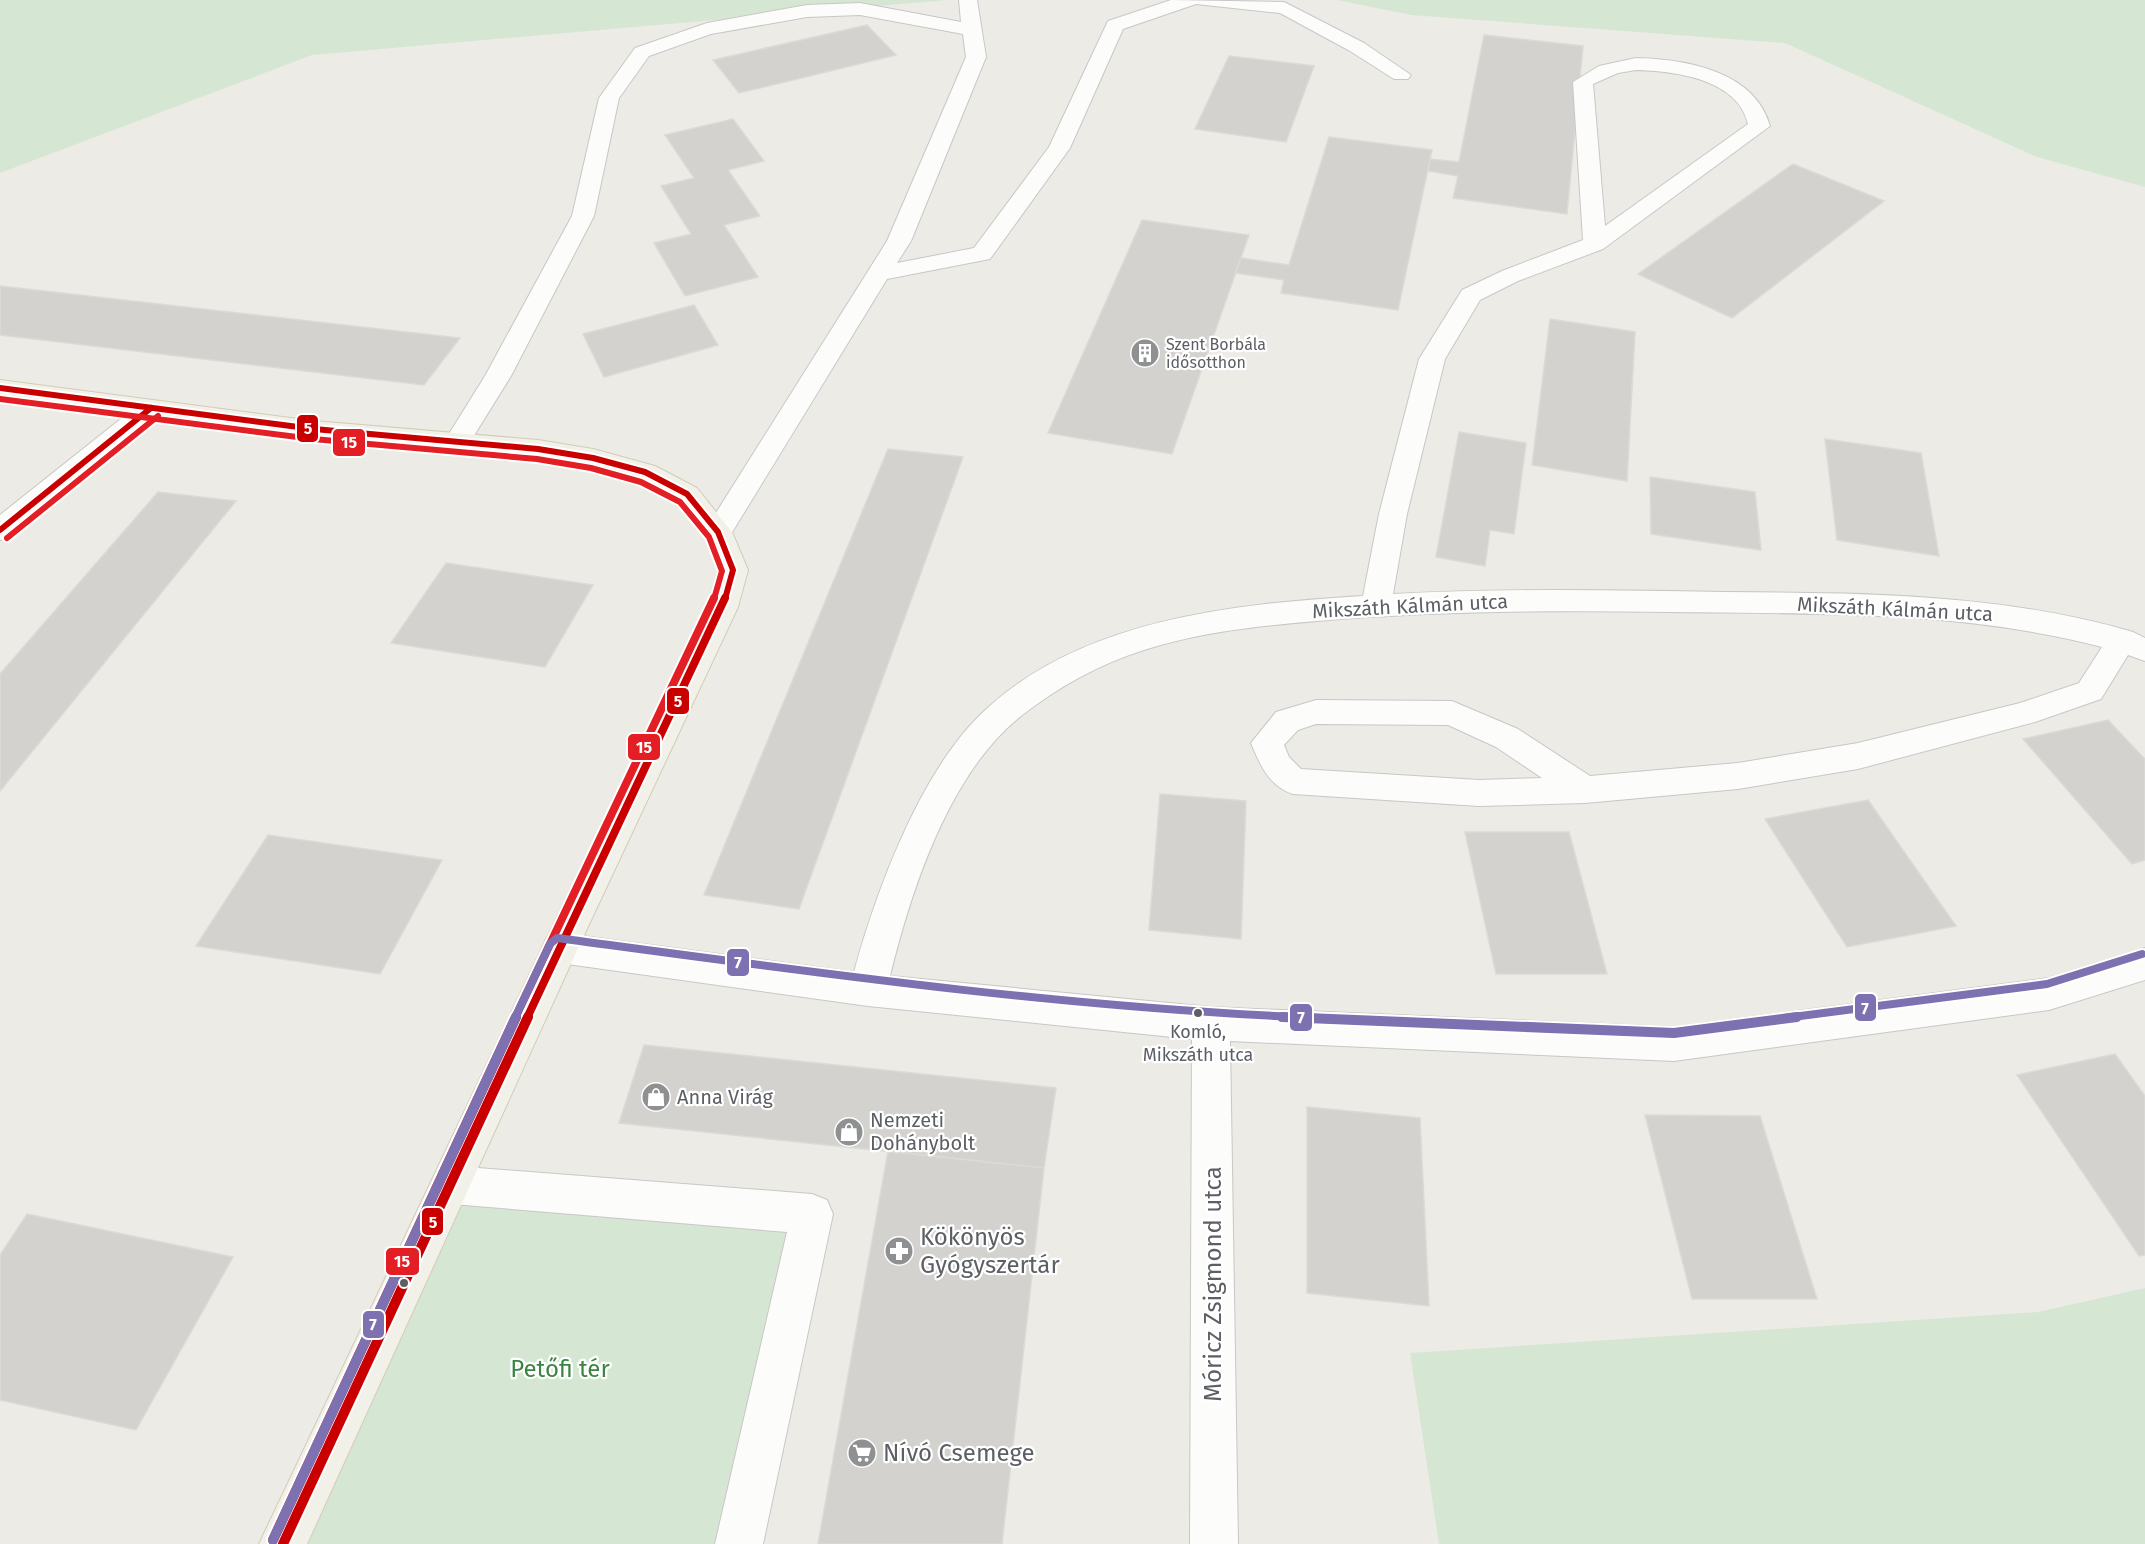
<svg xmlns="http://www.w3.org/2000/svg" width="2145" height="1544" viewBox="0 0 2145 1544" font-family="'Fira Sans',sans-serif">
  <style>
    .green { fill: #d5e7d3 }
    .building { fill: #d3d2cf; stroke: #dbdad6; stroke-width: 1.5 }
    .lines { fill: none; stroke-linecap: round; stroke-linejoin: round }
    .minor-casing { stroke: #c8c7c7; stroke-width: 2 }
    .major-casing { stroke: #d2ccb6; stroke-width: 2 }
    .minor { fill: #fcfcfb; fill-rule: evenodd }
    .major { fill: #f2f1e9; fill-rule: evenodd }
    .bus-1-far2-casing { stroke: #fff; stroke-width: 10 }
    .bus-1-far1-casing { stroke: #fff; stroke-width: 12 }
    .bus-1-casing { stroke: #fff; stroke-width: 14 }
    .bus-2-far2-casing { stroke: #fff; stroke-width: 10 }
    .bus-2-far1-casing { stroke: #fff; stroke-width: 12 }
    .bus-2-casing { stroke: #fff; stroke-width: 14 }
    .bus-3-far1-casing { stroke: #fff; stroke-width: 12 }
    .bus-3-casing { stroke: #fff; stroke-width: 14 }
    .bus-1-far2 { stroke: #ca0000; stroke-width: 6 }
    .bus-1-far1 { stroke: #ca0000; stroke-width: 8 }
    .bus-1 { stroke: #ca0000; stroke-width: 10 }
    .bus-2-far2 { stroke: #e31e24; stroke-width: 6 }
    .bus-2-far1 { stroke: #e31e24; stroke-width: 8 }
    .bus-2 { stroke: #e31e24; stroke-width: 10 }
    .bus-3-far1 { stroke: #7e71b1; stroke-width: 8 }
    .bus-3 { stroke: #7e71b1; stroke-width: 10 }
    .bus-dot { fill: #5c5f64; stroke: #fff; stroke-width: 2 }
    .labels { text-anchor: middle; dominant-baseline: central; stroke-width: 4.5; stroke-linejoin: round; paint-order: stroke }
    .far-poi-label { font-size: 16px; fill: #5c5f64; stroke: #fff; text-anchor: start }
    .bus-label { font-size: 18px; fill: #5c5f64; stroke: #fff }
    .street-label { font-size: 20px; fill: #5c5f64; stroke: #fff }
    .poi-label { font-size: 20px; fill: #5c5f64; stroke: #fff; text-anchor: start }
    .near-poi-label { font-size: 24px; fill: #5c5f64; stroke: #fff; text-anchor: start }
    .near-street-label { font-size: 24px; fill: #5c5f64; stroke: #fff }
    .near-park-label { font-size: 24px; fill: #3b8443; stroke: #fff }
    .line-badge { stroke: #fff; stroke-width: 2 }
    .badge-label { font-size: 16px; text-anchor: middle; font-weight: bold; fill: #fff }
  </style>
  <rect width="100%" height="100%" fill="#ecebe6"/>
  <path class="green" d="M0,0H947L312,55L0,173Z
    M1337,0H2145V187L2037,157L1785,43L1411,15Z
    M452,1185L812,1214L739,1544H283Z
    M2145,1288V1544H1439L1410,1353L2038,1312Z"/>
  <path class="building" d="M867,25L896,55L739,93L713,60Z
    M1484,35L1583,46L1567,214L1453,198L1458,176L1428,171L1430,159L1459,162Z
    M1229,56L1314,66L1286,142L1195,129Z
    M733,119L764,161L728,170L760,216L724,225L758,277L685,296L654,243L691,234L661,186L694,178L665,135Z
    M1329,137L1432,150L1398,310L1281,293L1284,280L1235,273L1241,258L1289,265Z
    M1793,164L1884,201L1732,318L1638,274Z
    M1142,220L1249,235L1172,454L1048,433Z
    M0,286L460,338L424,385L0,335Z
    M694,305L718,345L604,377L583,334Z
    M1550,319L1635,332L1627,481L1532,465Z
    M1459,432L1526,443L1514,534L1490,530L1485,566L1436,557Z
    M1825,439L1921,453L1939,556L1837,540Z
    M888,449L963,457L799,909L704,895Z
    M1650,477L1755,492L1761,550L1651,534Z
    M158,492L236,501L0,791V674Z
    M446,563L593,585L545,667L391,643Z
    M2108,720L2145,759V860L2132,864L2023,739Z
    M1160,794L1246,801L1241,939L1149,930Z
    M1868,800L1956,926L1847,947L1765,819Z
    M1465,832H1569L1607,974H1496Z
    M268,835L442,860L380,974L196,946Z
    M644,1045L1056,1088L1044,1168L619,1123Z
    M2115,1054L2145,1096V1255L2139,1256L2017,1075Z
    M1307,1107L1420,1118L1429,1306L1307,1293Z
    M1645,1115L1760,1116L1817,1299H1692Z
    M888,1151L1044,1168L1002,1544H818Z
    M27,1214L233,1257L136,1430L0,1400V1255Z"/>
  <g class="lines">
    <g class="minor-casing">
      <path id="minor" d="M959,0H977L986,57L911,241L897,263L974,248L1049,147L1108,21L1171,0L1284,2L1364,43L1411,75L1408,79H1394L1350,51L1280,13L1196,4L1123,29L1070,148L990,259L887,279L728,539L718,542L708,539L704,532L887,241L966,57L963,34L860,15L807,17L711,34L649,56L619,98L594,216L511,376L470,442L467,448L457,451L447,448L444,442L485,376L572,216L599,98L635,48L707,23L807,5L860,3L961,22Z
        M1636,58C1685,59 1755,71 1770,126L1603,249L1518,281L1480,300L1445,359L1407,514L1393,594C1503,588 1613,590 1724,592C1861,593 2001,593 2133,632L2145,638V661L2128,655L2101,699L2035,722L1858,769L1738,789L1585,803L1479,806L1293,794C1269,786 1260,765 1251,743L1276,712L1316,700L1452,701L1518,729L1590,776L1738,763L1858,743L2020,703L2079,683L2102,647C1960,610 1814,614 1669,612C1551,610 1434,611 1317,621C1259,626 1200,632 1144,650C1099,664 1058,687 1021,716C949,773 911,890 890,976L1211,1007L1674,1027L2049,978L2145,948V980L2049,1010L1674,1061L1230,1041L1238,1544H1190L1192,1039L868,1006L560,963L547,959L542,948L547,937L560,933L854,972C876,891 919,776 979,716C1077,619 1233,604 1363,596L1379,514L1419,359L1459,295L1462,290L1502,271L1583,240L1573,82L1599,66ZM1636,70C1675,71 1738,79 1748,124L1605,226L1593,84L1618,73ZM1316,724L1448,725L1496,747L1542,778L1479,780L1301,769L1289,757L1284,745L1298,730Z
        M151,400L160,402L164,408L160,414L10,537L0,540V515L142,402Z
        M452,1166L812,1194L827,1200L833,1214L763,1544H715L787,1232L452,1204L438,1199L432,1185L438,1171Z"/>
    </g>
    <g class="major-casing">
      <path id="major" d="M0,380L314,421L538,440L593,449L655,466L697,488L732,532L748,570L738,607L578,948L307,1544H259L542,948L708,607L718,570L705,535L677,500L635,478L592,467L538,458L314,437L0,396Z"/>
    </g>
    <use href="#minor" class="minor"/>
    <use href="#major" class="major"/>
    <g class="bus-1-far2-casing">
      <path id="bus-1-far2" d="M0,388L314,429L538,449L593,458L645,472L687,494L718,532L733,570L725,599
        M0,530L151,408"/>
    </g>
    <g class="bus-1-far1-casing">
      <path id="bus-1-far1" d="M527,1018L725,598"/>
    </g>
    <g class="bus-1-casing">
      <path id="bus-1" d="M283,1544L528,1017"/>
    </g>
    <g class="bus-2-far2-casing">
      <path id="bus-2-far2" d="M0,399L313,439L537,459L591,468L641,482L680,502L709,537L722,571L714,599
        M7,538L158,416"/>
    </g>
    <g class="bus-2-far1-casing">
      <path id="bus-2-far1" d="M515,1018L714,598"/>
    </g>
    <g class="bus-2-casing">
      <path id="bus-2" d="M273,1540L516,1017"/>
    </g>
    <g class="bus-3-far1-casing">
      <path id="bus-3-far1" d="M515,1018L550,944L557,938C810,972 1064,1008 1319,1018
        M1785,1018L2047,984L2142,954"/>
    </g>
    <g class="bus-3-casing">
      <path id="bus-3" d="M1282,1017L1674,1033L1797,1017
        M273,1540L516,1017"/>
    </g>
    <use href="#bus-1-far2" class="bus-1-far2"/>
    <use href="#bus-1-far1" class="bus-1-far1"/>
    <use href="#bus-1" class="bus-1"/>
    <use href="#bus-2-far2" class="bus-2-far2"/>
    <use href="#bus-2-far1" class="bus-2-far1"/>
    <use href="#bus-2" class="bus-2"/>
    <use href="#bus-3-far1" class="bus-3-far1"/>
    <use href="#bus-3" class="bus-3"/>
  </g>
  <defs>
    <g id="building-disc" transform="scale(1.5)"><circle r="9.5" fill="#8e9092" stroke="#fff"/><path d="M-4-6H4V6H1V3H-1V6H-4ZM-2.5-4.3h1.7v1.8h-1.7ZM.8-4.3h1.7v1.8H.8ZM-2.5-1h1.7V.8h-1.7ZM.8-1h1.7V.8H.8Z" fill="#fff"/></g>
    <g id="shop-disc" transform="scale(1.5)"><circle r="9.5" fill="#8e9092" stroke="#fff"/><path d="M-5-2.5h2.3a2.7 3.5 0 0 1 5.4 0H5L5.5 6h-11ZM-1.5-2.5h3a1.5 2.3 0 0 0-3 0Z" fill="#fff"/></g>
    <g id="pharmacy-disc" transform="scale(1.5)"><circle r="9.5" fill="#8e9092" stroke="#fff"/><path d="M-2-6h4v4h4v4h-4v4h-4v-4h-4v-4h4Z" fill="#fff"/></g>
    <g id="supermarket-disc" transform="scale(1.5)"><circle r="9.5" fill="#8e9092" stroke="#fff"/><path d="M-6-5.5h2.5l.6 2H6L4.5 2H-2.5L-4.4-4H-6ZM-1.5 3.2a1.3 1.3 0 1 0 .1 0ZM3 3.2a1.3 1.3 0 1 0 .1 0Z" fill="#fff"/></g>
  </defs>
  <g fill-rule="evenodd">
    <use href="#building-disc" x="1145" y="353"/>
    <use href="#shop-disc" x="656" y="1097"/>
    <use href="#shop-disc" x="849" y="1132"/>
    <use href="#pharmacy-disc" x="899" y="1251"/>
    <use href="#supermarket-disc" x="862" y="1453"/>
  </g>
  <g class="bus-dot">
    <circle cx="1198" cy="1013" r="5"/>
    <circle cx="404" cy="1283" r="5"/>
  </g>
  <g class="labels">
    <g class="far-poi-label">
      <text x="1166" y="344">Szent Borbála<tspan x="1166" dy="18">idősotthon</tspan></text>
    </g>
    <g class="bus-label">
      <text x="1198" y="1032">Komló,<tspan x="1198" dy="23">Mikszáth utca</tspan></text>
    </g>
    <g class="street-label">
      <text transform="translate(1410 606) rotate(-3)">Mikszáth Kálmán utca</text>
      <text transform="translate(1895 609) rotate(3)">Mikszáth Kálmán utca</text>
    </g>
    <g class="poi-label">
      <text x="677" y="1097">Anna Virág</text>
      <text x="870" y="1120">Nemzeti<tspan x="870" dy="23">Dohánybolt</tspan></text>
    </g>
    <g class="near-poi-label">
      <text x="920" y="1237">Kökönyös<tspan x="920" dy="28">Gyógyszertár</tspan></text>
      <text x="883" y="1453">Nívó Csemege</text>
    </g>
    <g class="near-street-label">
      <text transform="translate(1213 1284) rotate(-90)">Móricz Zsigmond utca</text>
    </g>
    <g class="near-park-label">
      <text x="560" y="1369">Petőfi tér</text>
    </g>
  </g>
  <g class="line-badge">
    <rect x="296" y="414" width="23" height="29" rx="6" fill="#ca0000"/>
    <rect x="332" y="428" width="34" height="29" rx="6" fill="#e31e24"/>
    <rect x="666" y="687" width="24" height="28" rx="6" fill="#ca0000"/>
    <rect x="627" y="733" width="34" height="28" rx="6" fill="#e31e24"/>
    <rect x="726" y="948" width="24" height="29" rx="6" fill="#7e71b1"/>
    <rect x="1854" y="993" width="23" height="29" rx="6" fill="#7e71b1"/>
    <rect x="1289" y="1003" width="24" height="29" rx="6" fill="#7e71b1"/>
    <rect x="421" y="1207" width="23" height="29" rx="6" fill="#ca0000"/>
    <rect x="385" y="1247" width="35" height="29" rx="6" fill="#e31e24"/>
    <rect x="362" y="1310" width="23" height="29" rx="6" fill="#7e71b1"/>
  </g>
  <g class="badge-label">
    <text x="308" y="434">5</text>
    <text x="349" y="448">15</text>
    <text x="678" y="707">5</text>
    <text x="644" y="753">15</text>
    <text x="738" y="968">7</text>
    <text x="1865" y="1014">7</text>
    <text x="1301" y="1023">7</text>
    <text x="433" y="1228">5</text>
    <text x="402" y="1267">15</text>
    <text x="373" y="1330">7</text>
  </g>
</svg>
